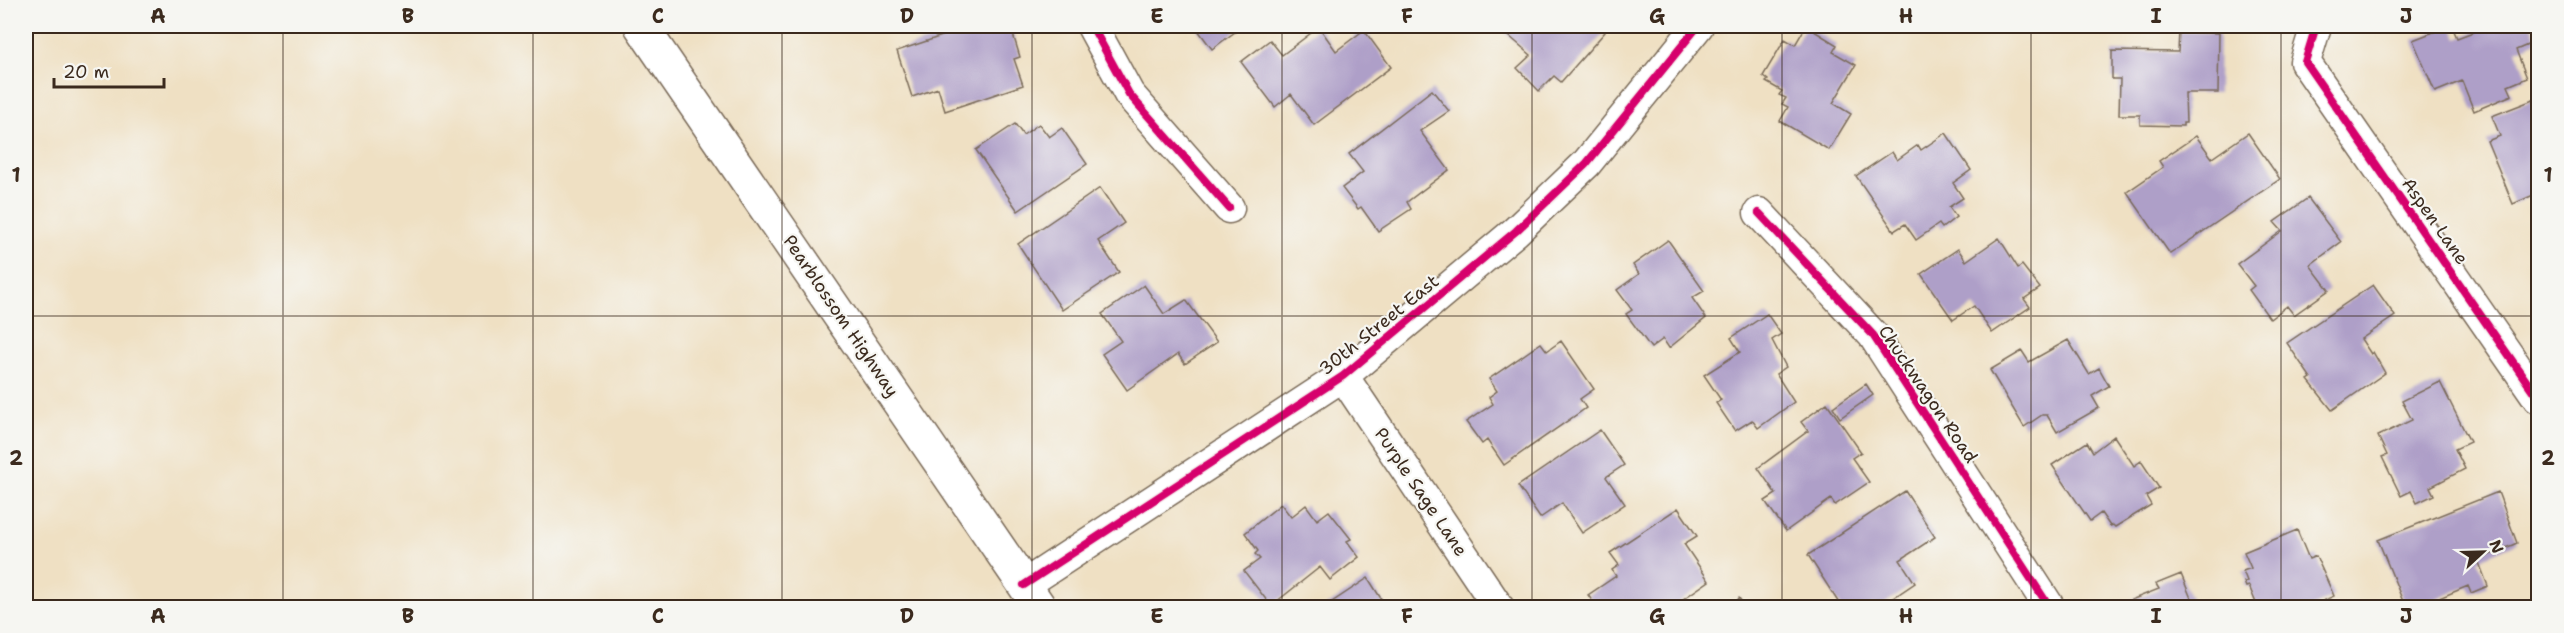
<svg xmlns="http://www.w3.org/2000/svg" width="2564" height="633" viewBox="0 0 2564 633" font-family="'Shantell Sans',sans-serif">
  <style>
    .building { fill: #ae9fc8 }
    .lines { fill: none; stroke-linecap: round; stroke-linejoin: round }
    .minor-casing { stroke: #7a6a58; stroke-width: 33 }
    .primary-casing { stroke: #7a6a58; stroke-width: 36 }
    .minor { stroke: #fff; stroke-width: 30 }
    .primary { stroke: #fff; stroke-width: 33 }
    .cycleway-casing { stroke: #f6f6f2; stroke-width: 11 }
    .cycleway { stroke: #d6006c; stroke-width: 8 }
    .grid { fill: none; stroke: #3b2a1e; stroke-width: 1.5; stroke-opacity: 0.55 }
    .labels { text-anchor: middle; dominant-baseline: central; stroke-width: 4.5; stroke-linejoin: round; paint-order: stroke }
    .street-label { font-size: 18px; fill: #3b2a1e; stroke: #f6f6f2 }
    .neatline { fill: none; stroke: #3b2a1e; stroke-width: 2 }
    .grid-label { font-size: 20px; text-anchor: middle; font-weight: bold; fill: #3b2a1e }
  </style>
  <rect width="100%" height="100%" fill="#f6f6f2"/>
  <filter id="ink" filterUnits="userSpaceOnUse"><feTurbulence type="fractalNoise" baseFrequency=".0167" numOctaves="2"/><feDisplacementMap in="SourceGraphic" scale="12" xChannelSelector="R" yChannelSelector="G"/><feConvolveMatrix kernelMatrix="1 2 1 2 8 2 1 2 1" color-interpolation-filters="sRGB"/></filter>
  <filter id="wash" filterUnits="userSpaceOnUse"><feTurbulence type="fractalNoise" baseFrequency=".008" numOctaves="4" result="noise"/><feDisplacementMap in="SourceGraphic" scale="24" xChannelSelector="R" yChannelSelector="G"/><feGaussianBlur stdDeviation="1.35" result="paint"/><feColorMatrix in="noise" values="0 0 0 0 0 0 0 0 0 0 0 0 0 0 0 0 0 1.4 0 .05"/><feComposite in="paint" operator="in"/></filter>
  <g filter="url(#wash)">
    <rect width="100%" height="100%" fill="#efe0c3"/>
    <g id="blocks">
      <path class="building" d="M962,26H1004L1006,33L1012,31L1020,57L1014,59L1023,85L945,111L938,88L912,97L897,51L963,29Z
        M1195,26H1243L1212,49Z
        M1505,26H1598L1605,32L1561,82L1554,76L1539,91L1517,68L1531,55L1502,30Z
        M1806,26L1837,45L1833,52L1856,65L1833,103L1851,114L1829,150L1780,121L1788,107L1782,104L1786,98L1779,95L1782,91L1766,82L1768,80L1763,76L1785,39L1795,45Z
        M2449,26H2452L2457,38L2489,26H2531L2537,41L2516,50L2527,78L2508,86L2512,95L2474,111L2462,81L2435,92L2413,40Z
        M1319,27L1336,51L1364,30L1391,67L1314,125L1291,94L1275,107L1241,62L1270,40L1282,55Z
        M2179,32L2219,33L2218,93H2185L2186,123H2183V126L2140,125V115H2119L2120,79H2112V51L2178,52Z
        M1432,90L1449,111L1420,131L1449,170L1407,202L1411,209L1378,231L1361,207L1358,209L1342,188L1363,172L1349,154Z
        M2533,100L2536,107L2538,106V193L2513,204L2487,141L2500,136L2492,116Z
        M1015,124L1023,135L1039,124L1049,137L1062,128L1087,164L1018,211L976,150Z
        M1946,133L1971,170L1953,183L1963,198L1949,207L1956,217L1942,228L1939,224L1916,240L1905,224L1894,231L1856,176L1892,152L1897,160L1918,145L1921,150Z
        M2248,133L2280,179L2170,254L2127,192L2163,167L2159,161L2196,136L2212,158Z
        M1100,188L1124,223L1098,241L1119,272L1062,310L1018,244Z
        M2308,198L2341,242L2310,265L2329,290L2294,315L2287,306L2270,319L2249,290L2254,286L2237,264L2282,231L2274,222Z
        M1999,238L2018,268L2022,265L2040,288L2024,299L2030,307L1992,333L1974,306L1953,320L1921,274L1958,249L1966,261Z
        M1668,240L1704,291L1692,298L1706,318L1669,348L1663,339L1651,348L1626,314L1632,310L1617,290L1639,274L1633,265Z
        M1144,285L1164,314L1186,300L1217,342L1185,364L1178,354L1127,390L1102,354L1121,341L1102,314Z
        M2373,285L2395,316L2361,339L2371,354L2373,352L2385,373L2332,410L2308,380L2311,378L2287,343Z
        M1767,314L1781,334L1772,340L1786,367L1776,374L1794,402L1758,428L1752,420L1735,431L1716,403L1721,400L1704,375L1740,352L1731,338Z
        M2068,340L2089,374L2099,368L2109,386L2092,396L2099,408L2057,432L2047,415H2042L2024,427L1990,370L2022,351L2029,362Z
        M1561,341L1594,389L1580,399L1586,408L1504,465L1487,440L1482,444L1466,422L1493,404L1489,397L1497,391L1489,379L1541,343L1547,351Z
        M2440,382L2470,442L2455,449L2465,469L2430,487L2434,495L2417,503L2411,491L2401,496L2382,457L2387,455L2378,436L2412,420L2402,401Z
        M1866,384L1873,395L1840,418L1833,407Z
        M1827,403L1861,452L1852,458L1869,482L1835,505L1831,499L1786,531L1765,501L1776,494L1758,468L1808,431L1801,422Z
        M1600,430L1624,465L1606,477L1625,504L1582,533L1562,503L1540,518L1518,486Z
        M2114,436L2134,466L2141,461L2159,488L2146,496L2151,505L2115,527L2113,525L2110,526L2101,513L2090,521L2052,465L2087,442L2093,452Z
        M1905,491L1935,537L1900,560L1915,583L1878,608L1873,604L1868,608H1842L1808,555Z
        M2498,492L2517,543L2478,560L2488,586L2471,593L2468,586L2418,607L2415,599L2404,604L2378,540Z
        M1281,504L1291,517L1306,505L1317,520L1329,511L1351,539L1347,541L1359,557L1330,580L1320,567L1271,606L1244,571L1260,559L1255,554L1258,551L1245,533Z
        M1678,508L1697,536L1684,544L1709,581L1670,608H1597L1588,595L1616,576L1612,570L1619,565L1610,553Z
        M2297,530L2309,559L2316,556L2334,596L2308,608H2258L2249,586L2246,587L2244,582L2247,581L2243,571L2251,568L2244,552Z
        M2181,574L2195,608H2133L2131,600L2159,589L2156,584Z
        M1368,578L1387,608H1323Z
        M1739,598L1746,608H1732Z"/>
    </g>
  </g>
  <g filter="url(#ink)">
    <use href="#blocks" fill-opacity="0" stroke="#7a6a58" stroke-width="1.5"/>
    <g class="lines">
      <g class="minor-casing">
        <path id="minor" d="M1092,26L1129,94L1229,208
          M2316,26L2305,62L2538,398
          M1759,213L1873,335L2050,608
          M1343,376L1499,608
          M1024,585L1343,376L1516,231L1586,164L1698,26"/>
      </g>
      <g class="primary-casing">
        <path id="primary" d="M641,26L1040,608"/>
      </g>
      <use href="#minor" class="minor"/>
      <use href="#primary" class="primary"/>
      <g class="cycleway-casing">
        <path id="cycleway" d="M1092,26L1129,94L1229,208
          M2316,26L2305,62L2538,398
          M1759,213L1873,335L2050,608
          M1024,585L1343,376L1516,231L1586,164L1698,26"/>
      </g>
      <use href="#cycleway" class="cycleway"/>
    </g>
  </g>
  <path class="grid" d="M283,26V608M533,26V608M782,26V608M1032,26V608M1282,26V608M1532,26V608M1782,26V608M2031,26V608M2281,26V608M26,316H2538"/>
  <g class="labels">
    <g class="street-label">
      <text transform="translate(2435 221) rotate(55)">Aspen Lane</text>
      <text transform="translate(841 316) rotate(56)">Pearblossom Highway</text>
      <text transform="translate(1379 325) rotate(-39)">30th Street East</text>
      <text transform="translate(1928 394) rotate(56)">Chuckwagon Road</text>
      <text transform="translate(1421 492) rotate(56)">Purple Sage Lane</text>
    </g>
  </g>
  <rect width="2564" height="633" fill="none" stroke="#f6f6f2" stroke-width="66"/>
  <g transform="translate(2483 552) rotate(68)" stroke="#f6f6f2" stroke-width="4.5" paint-order="stroke">
  <path d="M0-4.5L10 22L0 15L-10 22Z" fill="#3b2a1e"/>
  <text y="-9" font-size="16" font-weight="bold" text-anchor="middle" fill="#3b2a1e">N</text>
  </g>
  <path d="M54 78v9h110v-9" fill="none" stroke="#3b2a1e" stroke-width="3"/>
  <text x="63" y="78" font-size="18" fill="#3b2a1e" stroke="#f6f6f2" stroke-width="4.5" paint-order="stroke">20 m</text>
  <rect x="33" y="33" width="2498" height="567" class="neatline"/>
  <g class="grid-label">
    <text x="158" y="23">A</text>
    <text x="408" y="23">B</text>
    <text x="658" y="23">C</text>
    <text x="907" y="23">D</text>
    <text x="1157" y="23">E</text>
    <text x="1407" y="23">F</text>
    <text x="1657" y="23">G</text>
    <text x="1906" y="23">H</text>
    <text x="2156" y="23">I</text>
    <text x="2406" y="23">J</text>
    <text x="16" y="182">1</text>
    <text x="2548" y="182">1</text>
    <text x="16" y="465">2</text>
    <text x="2548" y="465">2</text>
    <text x="158" y="623">A</text>
    <text x="408" y="623">B</text>
    <text x="658" y="623">C</text>
    <text x="907" y="623">D</text>
    <text x="1157" y="623">E</text>
    <text x="1407" y="623">F</text>
    <text x="1657" y="623">G</text>
    <text x="1906" y="623">H</text>
    <text x="2156" y="623">I</text>
    <text x="2406" y="623">J</text>
  </g>
</svg>
